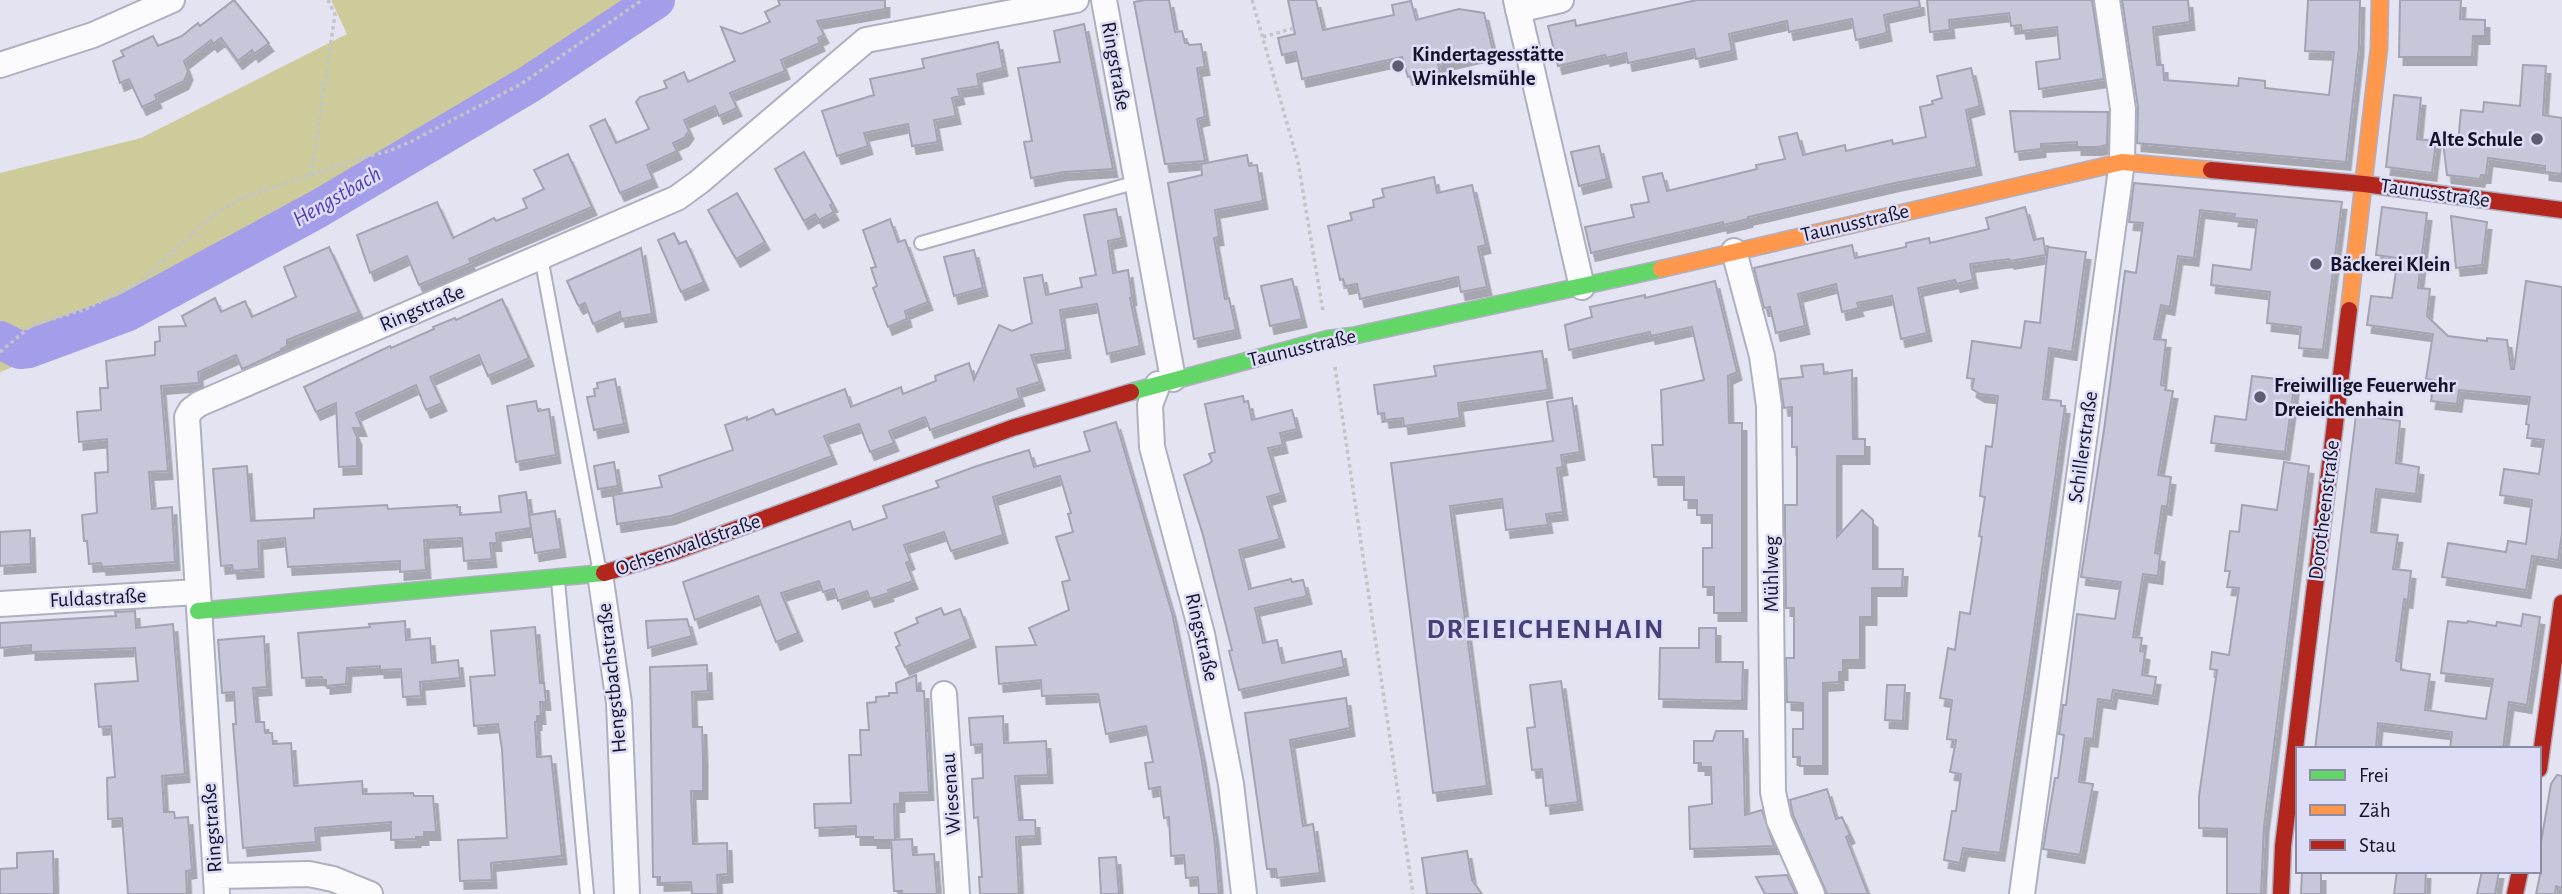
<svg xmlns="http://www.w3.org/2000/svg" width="2562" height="894" viewBox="0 0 2562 894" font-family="'Alegreya Sans',sans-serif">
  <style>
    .green { fill: #cecb9a }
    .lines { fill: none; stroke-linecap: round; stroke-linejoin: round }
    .river { stroke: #a49dea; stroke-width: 38 }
    .building { fill: #c8c6d9; stroke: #a3a3b3; stroke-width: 2; filter: url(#shadow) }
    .lane-casing { stroke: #afafc1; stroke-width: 16 }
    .street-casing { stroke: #afafc1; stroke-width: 28 }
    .fast-casing { stroke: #afafc1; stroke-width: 19 }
    .slow-casing { stroke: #afafc1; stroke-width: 19 }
    .jam-casing { stroke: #afafc1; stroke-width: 19 }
    .path { stroke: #c3c3ca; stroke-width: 3.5; stroke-dasharray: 3.5 3.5; stroke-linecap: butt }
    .lane { stroke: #fbfbfd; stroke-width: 12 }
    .street { stroke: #fbfbfd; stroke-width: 24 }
    .fast { stroke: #63d668; stroke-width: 16 }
    .slow { stroke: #ff974d; stroke-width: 16 }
    .jam { stroke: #b3261e; stroke-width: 16 }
    .poi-dot { fill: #5d5c70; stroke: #ddddf7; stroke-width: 2.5 }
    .labels { text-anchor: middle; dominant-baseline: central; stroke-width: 5; stroke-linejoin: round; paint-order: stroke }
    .poi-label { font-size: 21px; font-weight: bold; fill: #15132a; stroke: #ddddf7; text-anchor: start }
    .street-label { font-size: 21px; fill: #15132a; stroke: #ddddf7 }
    .water-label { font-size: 23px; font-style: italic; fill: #543db6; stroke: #ddddf7 }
    .district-label { font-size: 28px; font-weight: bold; letter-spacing: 2px; fill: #454077; stroke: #ddddf7 }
  </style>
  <defs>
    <filter id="shadow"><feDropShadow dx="4.5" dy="8" stdDeviation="0" flood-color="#0004"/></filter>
  </defs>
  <rect width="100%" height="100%" fill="#e3e3f1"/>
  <path class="green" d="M331,0H631C562,52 486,93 410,135L430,154L422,159L150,314L0,372V173L141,138L347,34Z"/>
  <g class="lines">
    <path class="river" d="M0,340L20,350L29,349L126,313L318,209L528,85L656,0"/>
  </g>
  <path class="building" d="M234,0L269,43L254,54L252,50L238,61L221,38L213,44L211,40L184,61L188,72L184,81L155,95L157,100L142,107L129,79L120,83L113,61L124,56L121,51L153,36L158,46L182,36L198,23L200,26Z
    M778,0H885V9L817,21L824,35L818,38L820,43L781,60L785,71L730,93L737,108L719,116L715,106L684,120L689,131L684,138L673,143L677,151L647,165L653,179L620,193L590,126L605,119L616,143L649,129L636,102L640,97L667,88L664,81L684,72L688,82L735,61L721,27L741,34L770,22L765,12L780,5Z
    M1145,0H1169L1175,32L1182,31L1185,43H1188L1189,45L1201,44L1205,67L1197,68L1205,117L1197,119L1205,161L1165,164L1134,2Z
    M1288,0H1316L1323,30L1394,15L1392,5L1411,1L1416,20L1459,9L1484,13L1493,51L1438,64L1440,72L1408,77L1402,57L1302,79L1296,52L1282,55L1278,38L1295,34Z
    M1697,0H1919L1920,7L1884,15L1887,33L1856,40L1852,19L1789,32L1787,21L1729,34L1732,51L1696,59L1694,49L1628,63L1626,53L1606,58L1605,55L1558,66L1548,26L1575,20L1576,26Z
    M1927,0H2092L2104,79L2039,89L2036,62L2060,59L2057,27L2022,31L2021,25L2011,26L2009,13L1949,20L1950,30L1930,32Z
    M2122,0H2188L2190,22L2153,27L2157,65H2163L2164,80L2238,86L2239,78L2265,81V88L2329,95L2334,52L2305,51L2308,0H2360L2359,47L2346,162L2137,143L2138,107Z
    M2400,0H2461L2460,19L2485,20V36H2473L2472,57H2399Z
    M1084,24L1113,169L1064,172L1031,178L1024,142L1032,141L1018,68L1060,62L1054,31Z
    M998,42L1003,68L977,74L979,86L958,89L960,96L952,98L956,116L934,120L938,142L912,146L908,124L864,133L868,146L837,156L822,111L874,95L870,79L924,68L922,59Z
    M2523,65L2546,66L2543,115L2562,118V174L2545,172V166L2488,158L2486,175H2481L2480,179L2447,175L2443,142L2458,144L2461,110L2483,112L2484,102L2520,106Z
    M1971,68L1980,106L1966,110L1977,167L1895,183L1748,217V219L1723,225V222L1591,253L1585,227L1634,217L1631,205L1649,202L1643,177L1662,173L1667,191L1757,169L1756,165L1785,159L1779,137L1797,133L1803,155L1845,145L1846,151L1892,140L1893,144L1926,137L1920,107L1933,104L1932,101L1942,98L1937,76Z
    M2394,95L2421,98L2417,139L2436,141L2432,173L2386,167Z
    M2010,111L2108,112L2107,145L2098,147H2077V142L2041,144V149L2015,152Z
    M1599,146L1607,179L1579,186L1571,152Z
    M804,152L833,204L830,205L834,212L819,220L815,214L804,221L775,169Z
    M568,154L592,207L469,259L471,263L419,285L407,256L370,273L357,235L437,202L453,238L494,218L496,221L527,208L523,199L544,189L534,170Z
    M1247,155L1249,166L1257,165L1263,201L1215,210L1219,237L1214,238L1225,299L1229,298L1236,330L1194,339L1168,183L1202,175L1201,164Z
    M1434,177L1437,193L1472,185L1486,245L1478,247L1487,287L1461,292L1458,277L1360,299L1357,284L1345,286L1343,279L1340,280L1328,226L1352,220L1350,213L1374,207L1373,200L1384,197L1382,189Z
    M2134,183L2342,202L2323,350L2299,348L2301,327L2267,323L2270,292L2211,285L2213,265L2251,270L2257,220L2234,218L2235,214L2200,210L2194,258L2178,256L2170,307L2161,305L2154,339L2166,340L2161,385L2166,386L2165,390L2173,391L2158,475L2171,477L2167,507L2162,506L2155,553L2160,554L2158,576L2143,574L2133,637L2142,638L2140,651L2145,652L2142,675L2156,677L2153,696L2113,690L2111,701L2098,699L2093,739L2085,738L2079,782L2093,784L2080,855L2043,849L2055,778H2058L2064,735L2059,734L2063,705H2066L2077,614L2115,619L2121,582L2081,577L2104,430L2125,271L2136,273L2143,223L2129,222Z
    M737,193L765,242L736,259L708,210Z
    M2025,207L2034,240L2043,238L2046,255L2010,261L2009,259L1970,264L1973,280L1956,284L1955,280L1918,288L1927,333L1901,339L1892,296L1857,303L1859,308L1842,312L1836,284L1798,294L1805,326L1776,333L1770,307L1764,308L1754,268L1852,245L1855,258L1906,247V243L1929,238L1930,243L1989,229L1986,218Z
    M2382,207L2427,213L2418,288L2430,289L2427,316L2448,336L2487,341V338L2507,340L2511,369H2514L2526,281L2562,287V534L2558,560L2532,556L2526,590L2442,577L2448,543L2506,552L2508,541L2526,544L2532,500L2500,495L2504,469L2539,474L2544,440L2527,438L2529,425L2526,424L2530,397L2459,390L2457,404L2431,401L2434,380L2426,379L2433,334L2367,325L2371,296L2392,298L2398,258L2376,255Z
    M1116,209L1122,238L1108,241L1113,273L1128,270L1132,297L1130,298L1140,346L1107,354L1097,304L1060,310L1066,350L1031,355L1040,382L1017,389L1020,398L930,430L925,417L889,431L894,443L870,452L859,424L824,436L832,456L671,516L617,524L613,495L662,487L659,476L733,450L725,425L747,417V420L773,409L776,415L845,389L851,407L901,387L903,394L936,381L935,376L969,363L974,380L999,325L1012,331L1032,323L1024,278L1042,275L1046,295L1082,287L1080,278L1096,275L1084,215Z
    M2451,216L2487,222L2482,265L2456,268Z
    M890,219L898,242L905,240L928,302L905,311L907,319L888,327L873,288L877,286L871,268L876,267L863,230Z
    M674,233L679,244L686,241L704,282L681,292L658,240Z
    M329,247L359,312L287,340V346L281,349V351L242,369L236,355L198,372L199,383L161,386L168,471L149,472L152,509L172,507L175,562L102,567L101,563L89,564L87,541H84L82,515L97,513L95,473L108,472L107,439L79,442L77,412L101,410L100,388H108L106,361L155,355V342L160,341L159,327L186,326L182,316L215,298L221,312L245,301L252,317L296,297L284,267Z
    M2048,247L2086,252L2072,352L2049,348L2043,399L2061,401V406H2065L2030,659L2000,853L1963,848L1960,863L1944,860L1952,811H1956L1961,774L1950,772L1956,740L1947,739L1952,700L1940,698L1948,648L1955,650L1960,612L1970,614L1982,537L1979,536L1985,497L1980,496L1986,446L1992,447L1998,396L1980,394L1972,389L1974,379L1967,378L1972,341L2021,348L2025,321L2040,323Z
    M641,248L652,314L621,319L620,312L593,324L585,303L579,306L577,303L567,281Z
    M974,250L983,288L954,296L944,257Z
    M1292,279L1302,319L1270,326L1261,286Z
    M1715,281L1737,372L1728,376L1729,423H1742V613H1714V587H1703V548H1712V515H1697V500H1684V477H1654L1652,445H1663L1661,390L1704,380L1692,327L1651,336L1650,332L1569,350L1565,325L1592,317L1590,307L1645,295V298Z
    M502,299L529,358L488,376L479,355L430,377L442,403L426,410L416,385L356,413L362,428H353L357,437V466L339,467L336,403L316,412L304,387L390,346L391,348L434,329L433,327L455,318L456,320Z
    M1542,351L1548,390L1458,403L1460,418L1404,426L1403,418L1385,420L1384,413L1378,414L1374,385L1436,376L1434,366Z
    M1823,364L1824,374L1852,370L1853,439H1865V456H1837V537L1862,510L1873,520V569H1903L1902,588H1872V617H1860V660H1843V672H1839V682L1823,683V766H1800V757H1793V729H1803V703L1787,702L1786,658H1794V608H1786L1785,528V505H1797V447H1792V407L1784,408L1780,379L1803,377L1801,366Z
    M2252,376L2295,381L2285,452L2211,443L2215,416L2246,420Z
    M615,379L624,424L594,430L587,397L595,396L594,389L598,388L597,383Z
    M1243,396L1244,402L1248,401L1252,420L1292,410L1297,429L1280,433L1283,445L1268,448L1281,493L1267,497L1280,539L1239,550L1249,589L1291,579L1292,582L1303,580L1307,596L1255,608L1263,643L1277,640L1282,663L1341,651L1344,667L1239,690L1229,651L1232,650L1203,535L1184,475L1209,464L1212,461L1209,454L1215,452L1205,404Z
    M1572,398L1580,452L1561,455L1563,467L1557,468L1563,512L1546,514L1548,525L1506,530L1502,499L1450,506L1487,786L1433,793L1391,463L1553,441L1547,402Z
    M536,401L538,411L549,409L556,455L516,462L507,406Z
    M2356,415L2400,421L2396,463L2419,467L2416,494L2376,489L2371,532L2398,535L2393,569L2411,571L2408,600L2404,599L2396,661L2401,662V670L2430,674L2425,710L2486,719L2493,679L2441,673L2448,621L2467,623L2468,621L2496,626L2497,622L2521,626L2523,614L2540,617L2527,705L2509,702L2503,749H2450L2452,732L2378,723L2376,749H2315Z
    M1116,422L1172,613L1201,755L1214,836L1219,894H1199L1198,877L1186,878L1184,855L1171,856L1169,817L1164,818L1160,787L1149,789L1145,763L1153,762L1146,726L1106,734L1098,694L1042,696L1041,680L999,684L996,647L1036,645L1029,628L1069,610L1062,582L1070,580L1056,537L1073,532L1068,514L1071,513L1060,476L993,497L1003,535L951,551L944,532L904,545L910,561L906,563L913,581L888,590L889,593L870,599L867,591L838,601L834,589L823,592L819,581L781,593L798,633L776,642L758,596L695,620L683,582L850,521L853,530L887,518L883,506L939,487L936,481L977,466L1029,450L1034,467L1090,451L1084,432Z
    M614,462L618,486L598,489L594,466Z
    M2284,462L2309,466L2264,826L2261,894H2227V829L2199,828V796L2217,670L2210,669L2212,652L2229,655L2239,588L2227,587L2230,571H2225L2230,531L2239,532L2242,505L2277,510Z
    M247,466L251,521L314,518V509L387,505L388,509L457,505V507H460V515L501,512L499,496L526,492L531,528L496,533L497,543H490L492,559L464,561L462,538L424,540L426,570L400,572V561L288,567L285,538L258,541L259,569L233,571L232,565L221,566L213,469Z
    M555,511L561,549L535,553L529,515Z
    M30,530L31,564L0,566V532Z
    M941,608L944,615L960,609L971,639L905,667L896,647L900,645L895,633L918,623L916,618Z
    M135,611L136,628L173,624L185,774L162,776L164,812H174L175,818L188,817L192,870L186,871L187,894H128L122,818L108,819L107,778L115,777L111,726L99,727L95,684L138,681L135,648L31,652V645L0,648V623L116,616L115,612Z
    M687,619L692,636L648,648L646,621Z
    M405,621L406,640L430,638L432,663L458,660L460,678L420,682L421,696L403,697L401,669L380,670V666L347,668L346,684L326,686V680H323L322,677L302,678L298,633L370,627L369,624Z
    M535,627L540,683H544L546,702H540L541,716H537V722H535L537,757L551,756L562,856L491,863L492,880L460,881L458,840L507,838L502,749L498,724L474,726L470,677L495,675L491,631Z
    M1699,628H1716V662H1743L1742,701L1659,699L1660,648H1699Z
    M264,636L267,687L253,688L256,722H264L265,733H272L273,744L291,743L294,786L362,781L363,794L413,793L414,796H433L436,832H424V837H416V839L391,840V822L315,828L316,842L243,848L233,724H236L234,692L222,693L218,640Z
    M707,665L708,691L692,692L693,727H702L703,757V791H691L693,844L727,843L728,874L717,875L718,894H692L691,882L660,883V877H653L650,667Z
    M916,675L917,691H924L929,792L900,793V804H894L895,840H873V837H856V826L815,828L814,804L851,803L849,755H861L860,730H869L867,703L876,702V697L889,696V693H897L896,683Z
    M1561,681L1578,802L1546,806L1542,769L1532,770L1527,728L1535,727L1530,685Z
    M1887,685H1905L1903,721L1885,720Z
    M1346,698L1350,728L1290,740L1303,826L1313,824L1320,873L1277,878L1276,869H1267L1245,713Z
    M1003,716L1004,743L1046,741L1048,775L1015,776L1019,820H1035L1036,836L1016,837L1019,894H980L979,877H982L978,817L974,818L972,779L983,778L982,744L971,745L969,718Z
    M1716,731H1743L1745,815L1762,810L1774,846L1690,849L1689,807L1712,804L1711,767H1701V763H1694V741H1713Z
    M2557,775L2562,776V888L2556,886L2555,894H2536L2540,875L2539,854L2551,784Z
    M1827,789L1836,819L1842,817L1850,835L1846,837L1868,894H1827L1793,815L1790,800Z
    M912,839L913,855L934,854L937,894H902V891H894L891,840Z
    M53,851L54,894H0V869L17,868V853Z
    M1467,851L1472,880L1482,894H1427L1422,858Z
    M1116,857L1119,894H1101L1099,858Z
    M2397,871H2426L2425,894H2394Z
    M2482,871H2499L2495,894H2477Z
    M2302,873H2321V894H2301Z
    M1787,875L1796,894H1765L1756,877Z"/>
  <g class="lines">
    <g class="lane-casing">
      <path id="lane" d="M921,243L1137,182
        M541,257L600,573
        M558,581L587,894"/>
    </g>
    <g class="street-casing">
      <path id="street" d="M1104,0L1173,379
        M1516,0L1582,287
        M1518,10L1561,0
        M0,65L93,35L172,0
        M1734,251L1762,356L1769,406L1773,792L1779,820L1812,894
        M1158,384L1150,405L1152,447L1202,634L1231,784L1244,894
        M600,574L619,703L627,894
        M0,604L197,592
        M944,694L957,894
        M216,876L309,874L333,879L370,894
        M217,894L187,417L191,410L199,404L677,198L699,182L866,40L1076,0
        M2022,894L2122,162L2123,109L2107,0"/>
    </g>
    <g class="fast-casing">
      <path id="fast" d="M1131,392L1328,339L1352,336L1661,269
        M198,611L604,573"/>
    </g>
    <g class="slow-casing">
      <path id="slow" d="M1661,269L2122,162L2211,170
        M2349,310L2379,48L2380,0"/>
    </g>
    <g class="jam-casing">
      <path id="jam" d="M2211,170L2364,184L2562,210
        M604,573L671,553L1012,428L1131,392
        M2539,769L2562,603
        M2281,894L2283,846L2349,310
        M2515,894L2520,871"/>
    </g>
    <path class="path" d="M1252,0L1298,162L1323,311
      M1263,37L1294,28
      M311,175L335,15L328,0
      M0,352L32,325L86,309L140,282L199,228L221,210L242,198L358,159L389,151L412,141L521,84L642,0
      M1335,367L1413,894"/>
    <use href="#lane" class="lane"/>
    <use href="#street" class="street"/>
    <use href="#fast" class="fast"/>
    <use href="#slow" class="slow"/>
    <use href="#jam" class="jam"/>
  </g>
  <g class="poi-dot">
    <circle cx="1398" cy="66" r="7"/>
    <circle cx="2537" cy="139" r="7"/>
    <circle cx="2316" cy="264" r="7"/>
    <circle cx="2260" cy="397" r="7"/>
  </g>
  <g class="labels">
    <g class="poi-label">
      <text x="1412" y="54">Kindertagesstätte<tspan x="1412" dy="24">Winkelsmühle</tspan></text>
      <text x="2523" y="139" text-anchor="end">Alte Schule</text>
      <text x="2330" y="264">Bäckerei Klein</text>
      <text x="2274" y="385">Freiwillige Feuerwehr<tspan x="2274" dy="24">Dreieichenhain</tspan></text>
    </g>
    <g class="street-label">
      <text transform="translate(1116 66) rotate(80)">Ringstraße</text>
      <text transform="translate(2435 193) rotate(8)">Taunusstraße</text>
      <text transform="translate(1855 223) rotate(-13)">Taunusstraße</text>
      <text transform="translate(422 308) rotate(-23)">Ringstraße</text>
      <text transform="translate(1302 348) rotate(-13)">Taunusstraße</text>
      <text transform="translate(2083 447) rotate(-82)">Schillerstraße</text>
      <text transform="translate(2324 510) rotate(-83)">Dorotheenstraße</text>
      <text transform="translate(688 545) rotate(-19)">Ochsenwaldstraße</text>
      <text transform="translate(1771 574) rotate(-90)">Mühlweg</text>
      <text transform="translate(98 598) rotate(-3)">Fuldastraße</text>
      <text transform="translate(1202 637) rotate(77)">Ringstraße</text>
      <text transform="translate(612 678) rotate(-96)">Hengstbachstraße</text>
      <text transform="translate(951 794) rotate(-94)">Wiesenau</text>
      <text transform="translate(212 828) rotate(-94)">Ringstraße</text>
    </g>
    <g class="water-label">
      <text transform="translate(337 197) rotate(-30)">Hengstbach</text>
    </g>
    <g class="district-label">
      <text x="1546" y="630">DREIEICHENHAIN</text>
    </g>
  </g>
  <rect x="2296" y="747" width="245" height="126" fill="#ddddf7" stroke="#8d8ca5" stroke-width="2"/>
  <rect x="2310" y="770" width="35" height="10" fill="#63d668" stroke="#8d8ca5" stroke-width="2"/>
  <text x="2359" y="782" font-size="21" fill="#15132a">Frei</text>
  <rect x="2310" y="805" width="35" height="10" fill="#ff974d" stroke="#8d8ca5" stroke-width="2"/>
  <text x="2359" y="817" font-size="21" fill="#15132a">Zäh</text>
  <rect x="2310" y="840" width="35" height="10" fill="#b3261e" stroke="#8d8ca5" stroke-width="2"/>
  <text x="2359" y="852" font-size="21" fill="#15132a">Stau</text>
</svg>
